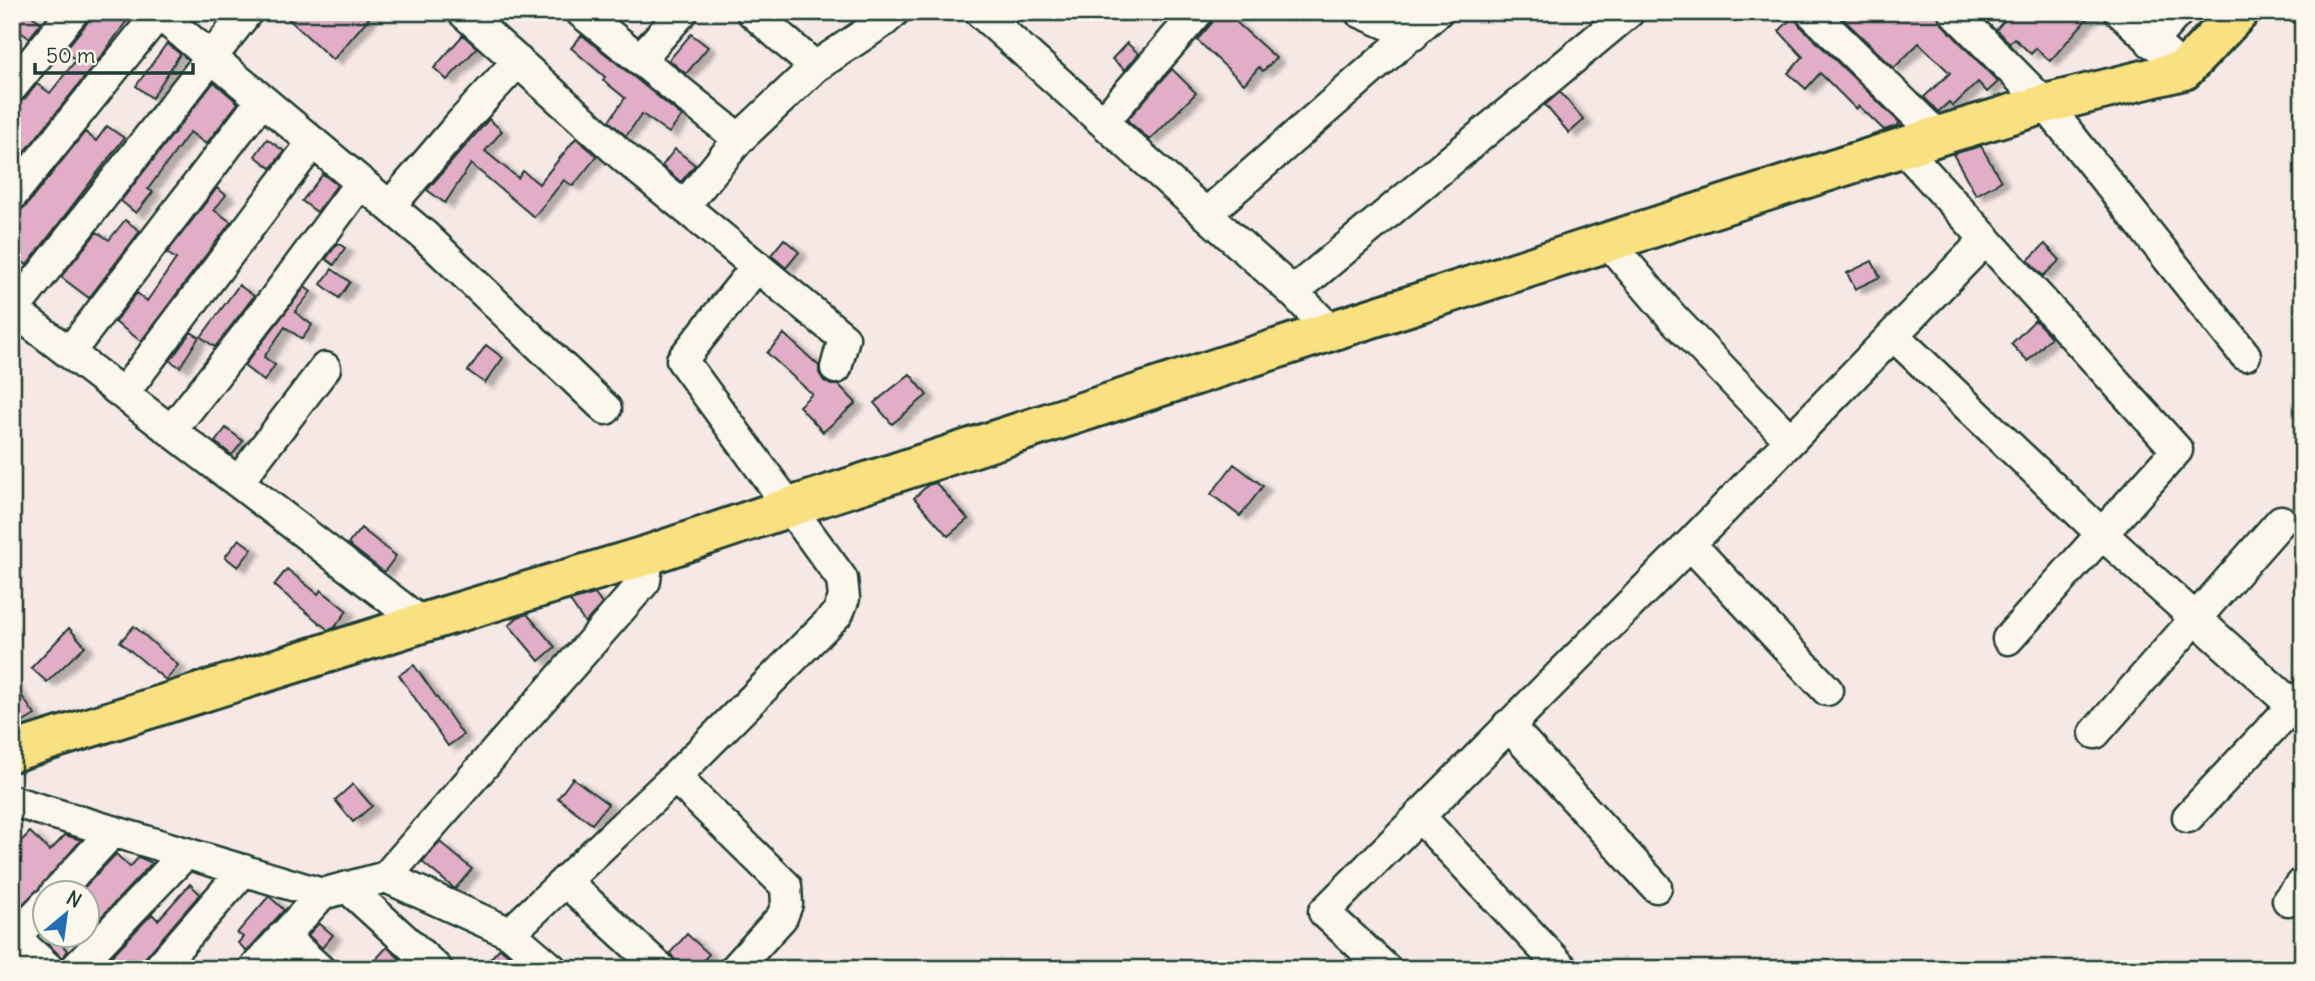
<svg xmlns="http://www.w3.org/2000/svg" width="2315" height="981" viewBox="0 0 2315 981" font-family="Delius,sans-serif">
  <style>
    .building { fill: #e2adc6; stroke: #1f3d34; stroke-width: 2; filter: url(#shadow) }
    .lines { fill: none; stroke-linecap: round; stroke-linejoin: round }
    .minor-casing { stroke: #1f3d34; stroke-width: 35 }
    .major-casing { stroke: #1f3d34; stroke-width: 44 }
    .minor { stroke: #fbf7ec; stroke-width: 30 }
    .major { stroke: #f9e181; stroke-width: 38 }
  </style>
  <defs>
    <filter id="shadow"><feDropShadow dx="8" dy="4.5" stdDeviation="2" flood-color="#0004"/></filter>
  </defs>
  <rect width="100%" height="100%" fill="#f6e8e4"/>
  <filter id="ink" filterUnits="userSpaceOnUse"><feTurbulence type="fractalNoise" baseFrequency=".0143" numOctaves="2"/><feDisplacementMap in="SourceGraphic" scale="14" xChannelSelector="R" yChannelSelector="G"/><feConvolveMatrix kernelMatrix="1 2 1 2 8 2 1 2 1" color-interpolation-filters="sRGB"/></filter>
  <g filter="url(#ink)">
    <path class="building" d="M12,12H27L41,23L29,38L12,26Z
      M90,12H119L128,19L103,54L23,154L12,146V104L25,99L37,84L50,93L76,60L64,51L87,23Z
      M281,12H374L333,60Z
      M1215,12H1225L1276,58L1263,71L1259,67L1244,84L1197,40L1212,23Z
      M1836,12H1937L1942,24L1998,82L1987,92L1978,82L1953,106L1949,102L1938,112L1924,97L1950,73L1919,43L1894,68Z
      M2011,12H2093L2050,61L2036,48L2031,54L2014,38L2010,43L1996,30Z
      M1794,16L1799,25L1900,123L1896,126L1884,130L1859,106L1856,109L1820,73L1806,89L1788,73L1803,57L1779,31Z
      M691,34L708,47L686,74L669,60Z
      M463,35L477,48L447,80L434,68Z
      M582,35L682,116L669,133L642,114L626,136L609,121L625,98L603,80L605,77L571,48Z
      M167,43L180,54L152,98L136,86Z
      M1127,43L1139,54L1125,70L1112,59Z
      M1172,69L1196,93L1150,140L1127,120Z
      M214,82L238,103L206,144L190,132L148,189L153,192L136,213L121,201Z
      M1560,92L1584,120L1569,133L1545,105Z
      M489,119L502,131L485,151L518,178L523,171L539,184L576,138L597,156L573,186L564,180L534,217L471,164L445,203L427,190Z
      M107,126L124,138L27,265L12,254V212L19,211L26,206L85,132L96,141Z
      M267,139L284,151L271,168L255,156Z
      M1981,146L2001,181L1976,195L1953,154Z
      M675,149L695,165L681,182L662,166Z
      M323,174L337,185L317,212L302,201Z
      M217,188L226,195L214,210L231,222L141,341L115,322L137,293L147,301L176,259L167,253Z
      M125,220L140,231L89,298L61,277L97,232L109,240Z
      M784,239L799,252L786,268L771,255Z
      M338,243L345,248L334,265L326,259Z
      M2045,244L2060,260L2043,276L2028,260Z
      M1872,261L1880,277L1855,289L1847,273Z
      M332,269L350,282L339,298L321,284Z
      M239,285L254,296L215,347L201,337Z
      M305,287L311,292L295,312L312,325L302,339L285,327L264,357L275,365L264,381L244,366Z
      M2035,320L2051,337L2028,361L2011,344Z
      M191,332L199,337L180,367L170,361Z
      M784,334L819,366V373L824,381L831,385H839L856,403L823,432L799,406L812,394L767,353Z
      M486,345L503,358L485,383L468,371Z
      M910,374L927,395L892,424L874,403Z
      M226,428L243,441L232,455L215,442Z
      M1234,464L1263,486L1240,516L1211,494Z
      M936,483L968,519L948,536L914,498L928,485Z
      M361,528L396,556L384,572L348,544Z
      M239,539L252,549L238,567L225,557Z
      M287,569L318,594L321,590L347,611L334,628L328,630L274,585Z
      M595,594L602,604L585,623L570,601Z
      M527,614L555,647L539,661L509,625L518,617Z
      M134,626L178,665L166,680L120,642Z
      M69,628L85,646L47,682L31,668Z
      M414,665L463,735L448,746L399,675Z
      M12,682L35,715L12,729Z
      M573,778L608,804L592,824L558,798Z
      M353,784L372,806L353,822L335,800Z
      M30,832L50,851L65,835L81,840L39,889L12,914V851Z
      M440,842L472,869L455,889L422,862Z
      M116,854L130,867L139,857L152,863L88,931V893H79Z
      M190,884L200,894L145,958L141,969H99L152,914L158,920Z
      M269,896L284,910L247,951L238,943L243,937L237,933Z
      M319,923L333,935L322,948L308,935Z
      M687,934L709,954L696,969H681L670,953Z
      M55,938L68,951L62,958L48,944Z
      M387,947L411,969H367Z
      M500,948L511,957L524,969H481Z"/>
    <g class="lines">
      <g class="minor-casing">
        <path id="minor" d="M157,12L425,236L606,409
          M463,12L626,159L844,338L836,368
          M581,12L739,139
          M752,12L815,67
          M980,12L1293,292L1331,331
          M1360,12L1413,35
          M1811,12L1938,136
          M1954,12L2045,104L2245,355
          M2120,12L2184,70
          M2151,42L2178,12
          M640,59L682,12
          M12,87L73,12
          M1103,122L1198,12
          M1903,148L2177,450L2008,639
          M12,195L158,14
          M390,206L461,123L518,61
          M684,206L739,139L815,67L884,21L894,12
          M1206,214L1437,12
          M1608,242L1673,318L1790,440
          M1293,292L1629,12
          M12,309L422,623
          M12,312L247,12
          M1893,335L2103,535L2303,715
          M69,353L262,100
          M123,394L313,142
          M171,431L276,297L361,182
          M238,482L325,368
          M1690,544L1827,690
          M1508,725L1656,887
          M2095,733L2281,521
          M675,777L786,886L787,904L782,917L735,969
          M12,801L322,894L386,877L645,581L648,555
          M1419,816L1563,969
          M2188,817L2303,695
          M386,877L510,933L675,777L838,613L844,598L842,579L682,360L757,266
          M565,881L661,969
          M348,888L437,969
          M55,894L113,831
          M2288,900L2303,883
          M510,933L552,969
          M12,935L49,969
          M283,936L319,969
          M12,940L46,904
          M75,969L186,853
          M158,969L244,870
          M254,969L322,894
          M1386,969L1324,912L1690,544L1986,239"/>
      </g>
      <g class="major-casing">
        <path id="major" d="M12,752L422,623L648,555L790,507L1331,331L1938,136L2045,104L2184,70L2239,12"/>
      </g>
      <use href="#minor" class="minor"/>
      <use href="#major" class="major"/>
    </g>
  </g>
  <rect width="2315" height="981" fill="none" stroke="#fbf7ec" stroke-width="42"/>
  <rect x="21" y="21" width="2273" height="939" fill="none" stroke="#1f3d34" stroke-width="2.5" filter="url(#ink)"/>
  <g transform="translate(66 914) rotate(29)"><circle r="33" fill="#fbf7ec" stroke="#a3ada2" stroke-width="2"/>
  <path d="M0-5L12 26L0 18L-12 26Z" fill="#1f6fb2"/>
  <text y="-10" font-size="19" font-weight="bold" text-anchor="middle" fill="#1f3d34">N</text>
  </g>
  <path d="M35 63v10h158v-10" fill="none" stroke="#1f3d34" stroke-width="3.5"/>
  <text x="46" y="63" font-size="21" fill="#1f3d34" stroke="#fbf7ec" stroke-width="5" paint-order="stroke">50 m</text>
</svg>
